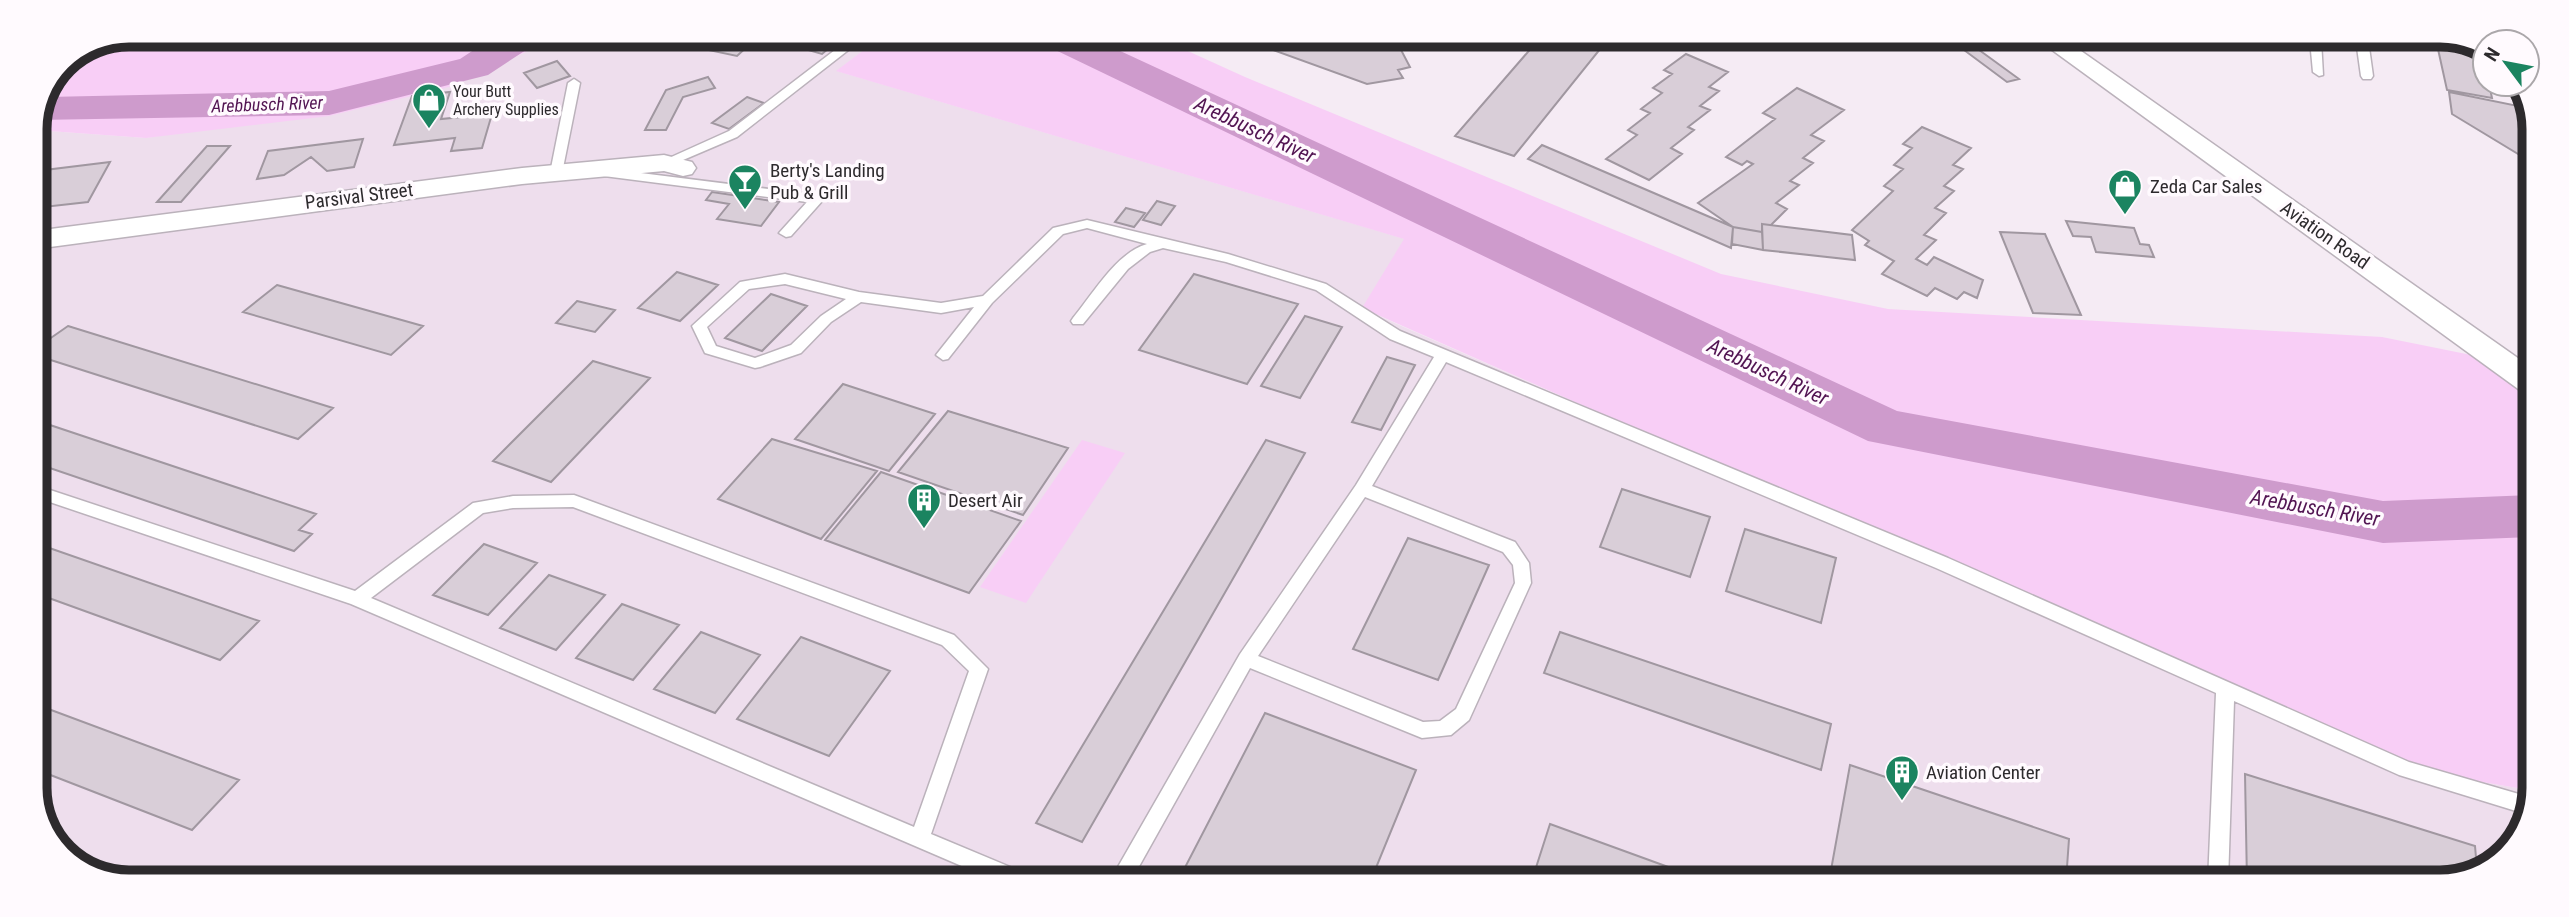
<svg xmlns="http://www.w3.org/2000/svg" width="2569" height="917" viewBox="0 0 2569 917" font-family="'Roboto Condensed',sans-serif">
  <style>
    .built { fill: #eedeed }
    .green { fill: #f8cef6 }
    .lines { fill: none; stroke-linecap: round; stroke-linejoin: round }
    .river { fill: #ce9bcc; fill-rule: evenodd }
    .building { fill: #d9ced8; stroke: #a097a0; stroke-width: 2 }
    .service-casing { stroke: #bbb2bb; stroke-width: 3 }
    .minor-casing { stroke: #bbb2bb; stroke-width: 3 }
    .service { fill: #fff; fill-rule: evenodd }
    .minor { fill: #fff; fill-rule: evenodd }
    .labels { text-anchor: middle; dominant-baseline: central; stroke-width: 7; stroke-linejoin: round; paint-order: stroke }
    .far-poi-label { font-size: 16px; fill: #2d2a2d; stroke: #fffafe; text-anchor: start }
    .far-water-label { font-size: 18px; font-style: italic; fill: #521452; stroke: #fffafe }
    .poi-label { font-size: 19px; fill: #2d2a2d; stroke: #fffafe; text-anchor: start }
    .street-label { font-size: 19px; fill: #2d2a2d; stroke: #fffafe }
    .water-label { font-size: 21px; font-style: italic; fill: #521452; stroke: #fffafe }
    .rim { fill: none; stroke: #2d2a2d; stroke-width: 9 }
  </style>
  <rect width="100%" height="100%" fill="#f5ebf4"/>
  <path class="built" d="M560,36L881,37L837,71L1405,239L1363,309L2406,769L2529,790V817L2497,863L2440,882L100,877L55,845L35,794V130L146,138L453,86Z"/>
  <path class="green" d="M130,35L560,36L453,86L329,116L146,138L35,130V124L63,62Z
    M881,37H1157L1245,77L1721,274L1888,309L2382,337L2501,361L2532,351L2529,790L2406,769L1362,308L1404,239L836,71Z
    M1082,440L1125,453L1026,603L980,587Z"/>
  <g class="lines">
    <path class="river" d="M495,36H540L535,44L488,75L329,115L37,120L47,97L329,91L460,59Z
      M1040,37H1090L1897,411L2383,501L2531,495V537L2383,543L1868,441L1045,45Z"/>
  </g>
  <path class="building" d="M705,36H712L750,44L737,56L694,47Z
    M802,36H830L840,39L822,54L791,45Z
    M1266,37L1358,38L1386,47L1399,46L1410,67L1398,70L1403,78L1367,84L1273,50Z
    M1540,38H1609L1514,156L1455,136Z
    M2436,40H2469L2480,47L2485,69V84H2489L2492,98L2447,90Z
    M1975,47L2019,79L2007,82L1964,50Z
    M1686,54L1728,72L1709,87L1719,91L1700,106L1710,110L1688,127L1694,130L1671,148L1682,154L1649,180L1606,159L1637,135L1628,130L1650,113L1641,109L1662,93L1653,88L1672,74L1664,70Z
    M557,61L570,76L537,88L524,73Z
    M708,77L715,88L683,97L666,130H645L666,90Z
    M1797,88L1844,110L1811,135L1824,141L1803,158L1813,163L1790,181L1799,185L1776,203L1787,209L1771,225L1762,224V232L1733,227L1698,203L1753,164L1747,161L1742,165L1726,157L1775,119L1763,113Z
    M450,92L441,119L492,114L482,148L451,151L455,138L394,145L412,96Z
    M2449,92L2528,108L2534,123L2533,163L2452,114Z
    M747,97L764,103L729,129L712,123Z
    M1922,127L1971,148L1953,165L1963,169L1944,186L1954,191L1935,208L1946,213L1924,235L1936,240L1916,259L1927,265L1934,257L1983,280L1977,298L1964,292L1957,299L1935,288L1927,296L1882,274L1894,261L1865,245L1869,241L1852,230L1893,191L1884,186L1903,169L1894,165L1912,148L1903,144Z
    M363,139L354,167L327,171L311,157L284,175L257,179L268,151Z
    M1542,145L1733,227L1731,248L1528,159Z
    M207,146H230L181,202H157Z
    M110,162L88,202L35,208V187L45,170Z
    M712,192L779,202L761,226L717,219L729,204L706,200Z
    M1157,201L1175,206L1161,225L1143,220Z
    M1126,208L1145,213L1134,227L1115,222Z
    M2066,221L2134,228L2140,244L2149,245L2154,257L2096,252L2091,237L2073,236Z
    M1762,224L1852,235L1855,260L1763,250Z
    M1733,227L1762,232L1763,250L1732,244Z
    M2000,232L2045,234L2081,315L2033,313Z
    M677,272L718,285L680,321L638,308Z
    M1194,274L1298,304L1247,384L1139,350Z
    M277,285L423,326L391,355L243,312Z
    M771,294L807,306L762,351L725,338Z
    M577,301L615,310L595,332L556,323Z
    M1305,316L1342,327L1300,398L1261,386Z
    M68,326L333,408L298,439L35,355V349Z
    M1387,357L1415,365L1381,430L1352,422Z
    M593,361L650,378L551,482L493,461Z
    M843,384L935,414L889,471L795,439Z
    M948,411L1068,448L1023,515L898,472Z
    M35,420L316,514L299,530L312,534L294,551L35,463Z
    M772,439L877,471L821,539L718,499Z
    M1266,440L1305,453L1082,842L1036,823Z
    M881,472L1021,521L969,593L825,540Z
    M1622,489L1710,517L1690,577L1600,547Z
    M1745,529L1836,558L1821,623L1726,591Z
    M1408,538L1489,565L1438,680L1353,649Z
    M35,543L259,621L220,660L35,593Z
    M484,544L537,563L488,615L433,595Z
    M549,575L605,595L556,650L500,628Z
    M622,604L679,625L633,680L576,658Z
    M701,632L760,655L715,713L654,689Z
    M1560,632L1831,724L1821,770L1544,673Z
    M801,637L890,671L829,756L737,719Z
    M35,704L239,780L192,830L35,769Z
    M1265,713L1416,770L1371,880L1179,879Z
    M1850,765L2069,839L2066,881H1829Z
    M2245,774L2475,846L2477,869L2440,882H2247Z
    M1550,824L1704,880H1532Z"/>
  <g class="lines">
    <g class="service-casing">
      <path id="service" d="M852,37H865L737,137L669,166L664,167L658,163L729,131Z
        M2310,40H2321L2323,75L2319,76L2313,72Z
        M2356,40H2368L2373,76L2371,79H2363L2361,76Z
        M574,79L580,83L562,173L556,177L550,173L568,83Z
        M601,168L817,195L824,199L791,236L786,237L779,233L807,202L596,175L595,172Z
        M1087,220L1228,254L1326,284L1400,331L1948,558L2409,762L2529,797V815L2399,775L2234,701L2228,882H2208L2216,693L1936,568L1446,362L1372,486L1515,542L1529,563L1531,583L1469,720L1451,735L1422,738L1250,668L1132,879H1111L1240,654L1356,485L1434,357L1390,339L1316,290L1226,262L1163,248L1150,252L1128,269L1083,324H1073L1071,321L1073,318C1093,294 1116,253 1147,244L1087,228L1063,234L992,303L948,359L943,360L936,355L974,307L941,313L861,302L831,322L801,353L760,367L755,368L705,353L692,326L740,282L785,274L859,292L941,303L983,296L1053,228ZM785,284L846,299L821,316L791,345L755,358L716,346L707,327L749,289ZM1365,497L1503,552L1513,565L1515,583L1456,709L1440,721L1423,722L1258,656Z
        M35,485L355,591L473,503L513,496L574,495L954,635L988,669L931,834L1022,872L1025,879H992L351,604L35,497ZM573,507L942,645L969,671L914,827L371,598L483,513L513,508Z"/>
    </g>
    <g class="minor-casing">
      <path id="minor" d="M2037,39H2064L2532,368V394L2521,391Z
        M664,155L692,162L696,168L692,174L683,176L664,171L522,184L35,249V231L522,168Z"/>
    </g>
    <use href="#service" class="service"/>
    <use href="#minor" class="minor"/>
  </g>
  <defs>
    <g id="shop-pin" transform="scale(1.75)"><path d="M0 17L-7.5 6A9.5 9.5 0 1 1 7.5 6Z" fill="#1b8460" stroke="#fffafe"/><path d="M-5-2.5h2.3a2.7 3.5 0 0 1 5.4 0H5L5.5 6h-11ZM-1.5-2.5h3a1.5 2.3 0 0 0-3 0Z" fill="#fff"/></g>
    <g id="bar-pin" transform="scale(1.75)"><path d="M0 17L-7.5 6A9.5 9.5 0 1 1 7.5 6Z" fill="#1b8460" stroke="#fffafe"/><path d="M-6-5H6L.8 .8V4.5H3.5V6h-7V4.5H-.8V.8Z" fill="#fff"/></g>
    <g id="building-pin" transform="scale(1.75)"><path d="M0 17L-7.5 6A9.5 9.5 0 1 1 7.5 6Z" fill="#1b8460" stroke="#fffafe"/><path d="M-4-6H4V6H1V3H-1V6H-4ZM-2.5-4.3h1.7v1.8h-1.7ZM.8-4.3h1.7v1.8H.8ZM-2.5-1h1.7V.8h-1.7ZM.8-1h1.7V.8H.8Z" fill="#fff"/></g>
  </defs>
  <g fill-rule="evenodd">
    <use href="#shop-pin" x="429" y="100"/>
    <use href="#bar-pin" x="745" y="181"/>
    <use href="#shop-pin" x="2125" y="186"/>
    <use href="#building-pin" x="924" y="500"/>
    <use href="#building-pin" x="1902" y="772"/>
  </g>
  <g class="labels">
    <g class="far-poi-label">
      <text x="453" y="91">Your Butt<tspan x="453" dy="18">Archery Supplies</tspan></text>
    </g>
    <g class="far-water-label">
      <text transform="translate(267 104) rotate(-2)">Arebbusch River</text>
    </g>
    <g class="poi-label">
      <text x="770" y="170">Berty's Landing<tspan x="770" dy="22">Pub &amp; Grill</tspan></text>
      <text x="2150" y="186">Zeda Car Sales</text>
      <text x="948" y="500">Desert Air</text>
      <text x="1926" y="772">Aviation Center</text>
    </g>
    <g class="street-label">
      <text transform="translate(359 196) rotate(-7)">Parsival Street</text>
      <text transform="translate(2325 235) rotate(35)">Aviation Road</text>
    </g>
    <g class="water-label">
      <text transform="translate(1255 130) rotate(25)">Arebbusch River</text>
      <text transform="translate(1768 372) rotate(25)">Arebbusch River</text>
      <text transform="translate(2315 508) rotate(10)">Arebbusch River</text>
    </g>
  </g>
  <path d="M0 0H2569V917H0ZM129 47H2440A82 82 0 0 1 2522 129V788A82 82 0 0 1 2440 870H129A82 82 0 0 1 47 788V129A82 82 0 0 1 129 47Z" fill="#fffafe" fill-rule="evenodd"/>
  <path class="rim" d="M129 47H2440A82 82 0 0 1 2522 129V788A82 82 0 0 1 2440 870H129A82 82 0 0 1 47 788V129A82 82 0 0 1 129 47Z"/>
  <g transform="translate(2506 63) rotate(302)"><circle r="33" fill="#fffafe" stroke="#aba7aa" stroke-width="2"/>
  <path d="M0-5L12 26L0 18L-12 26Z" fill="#1b8460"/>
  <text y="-10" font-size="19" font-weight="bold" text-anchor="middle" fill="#2d2a2d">N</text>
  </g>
</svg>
